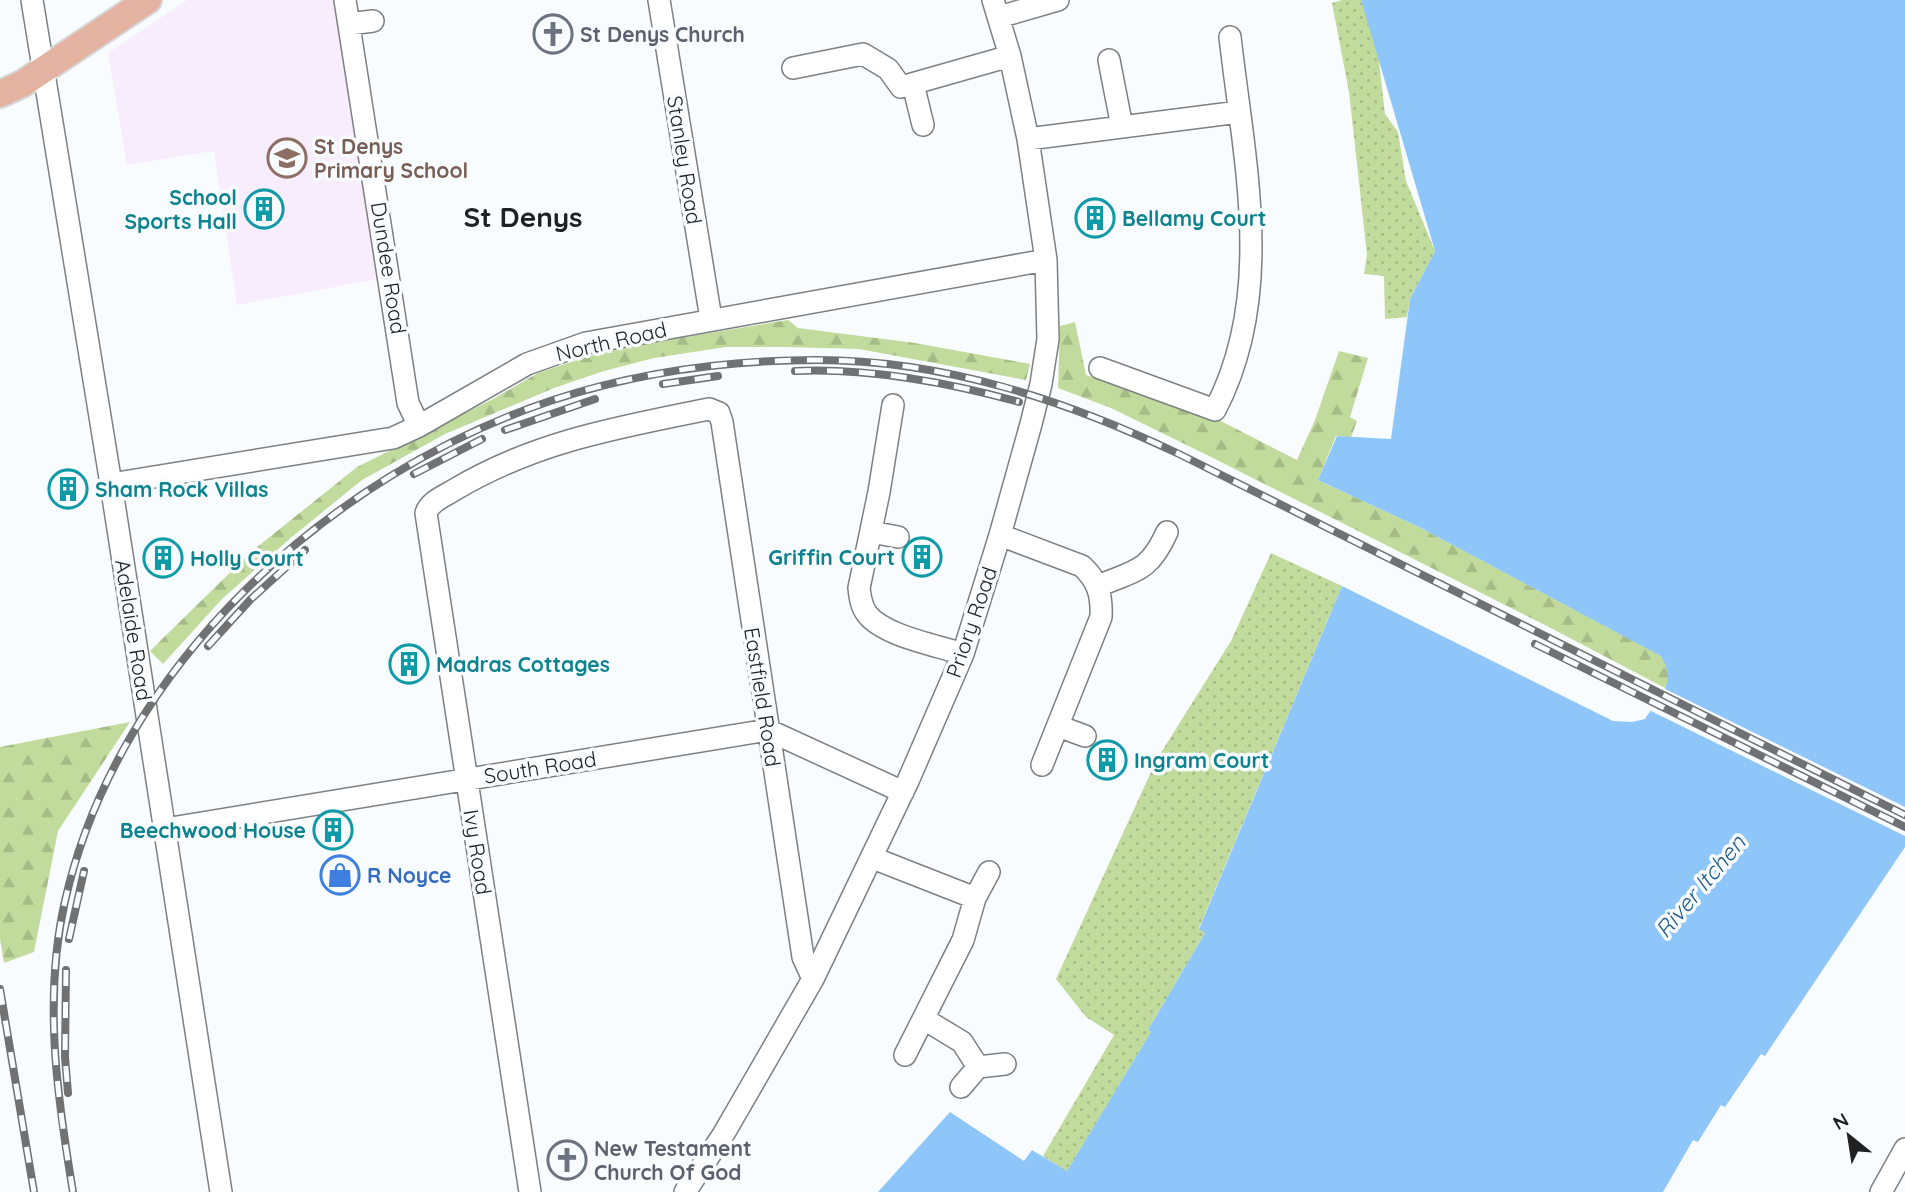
<svg xmlns="http://www.w3.org/2000/svg" width="1905" height="1192" viewBox="0 0 1905 1192" font-family="Quicksand,sans-serif">
  <style>
    .education { fill: #f8edfd }
    .green { fill: url(#green-dots) }
    .forest { fill: url(#forest-firs) }
    .water { fill: #8fc6fa }
    .pier { fill: #f9fcff }
    .lines { fill: none; stroke-linecap: round; stroke-linejoin: round }
    .minor-casing { stroke: #7d8083; stroke-width: 24 }
    .major-casing { stroke: #d7d7d7; stroke-width: 30 }
    .minor { stroke: #fff; stroke-width: 21 }
    .major { stroke: #e3b2a1; stroke-width: 26 }
    .rail-casing { stroke: #6f7172; stroke-width: 8 }
    .rail { stroke: #f9fcff; stroke-width: 5; stroke-dasharray: 16; stroke-linecap: butt }
    .labels { text-anchor: middle; dominant-baseline: central; stroke-width: 7; stroke-linejoin: round; paint-order: stroke }
    .worship-label { font-size: 21px; font-weight: bold; fill: #5b616d; stroke: #f9fcff; text-anchor: start }
    .education-label { font-size: 21px; font-weight: bold; fill: #785e54; stroke: #f9fcff; text-anchor: start }
    .street-label { font-size: 21px; fill: #202122; stroke: #f9fcff }
    .culture-label { font-size: 21px; font-weight: bold; fill: #0d838f; stroke: #f9fcff; text-anchor: start }
    .shop-label { font-size: 21px; font-weight: bold; fill: #366cbe; stroke: #f9fcff; text-anchor: start }
    .water-label { font-size: 23px; font-style: italic; fill: #215b8b; stroke: #f9fcff }
    .district-label { font-size: 28px; font-weight: bold; fill: #202122; stroke: #f9fcff }
  </style>
  <defs>
    <pattern id="green-dots" width="8" height="8" patternUnits="userSpaceOnUse" patternTransform="scale(1.75)"><rect width="8" height="8" fill="#c1db9d"/><path d="M2 2h.1M6 6h.1" fill="none" stroke="#a6bc87" stroke-width="1.8" stroke-linecap="round"/></pattern>
    <pattern id="forest-firs" width="22" height="20" patternUnits="userSpaceOnUse" patternTransform="scale(1.75)"><rect width="22" height="20" fill="#c1db9d"/><path d="M5 1l3.5 6h-7zM16 11l3.5 6h-7z" fill="#a6bc87"/></pattern>
  </defs>
  <rect width="100%" height="100%" fill="#f9fcff"/>
  <path class="education" d="M187,0H333L378,279L237,305L214,151L127,165L108,53Z"/>
  <path class="green" d="M1342,0H1372L1385,114L1398,132L1406,181L1435,251L1410,299L1407,317L1385,319L1384,276L1364,274L1367,255L1349,92L1332,3Z
    M1271,553L1342,586L1199,928L1205,933L1148,1030L1151,1032L1067,1172L1043,1156L1114,1035L1086,1017L1056,979L1157,759L1231,641Z"/>
  <path class="forest" d="M788,320L798,328L915,343L1030,364L1026,380L859,349L788,347H726L654,358L604,371L554,388L445,434L362,480L293,536L222,599L163,664L150,651L251,552L357,467L493,399L538,373L607,350Z
    M1075,322L1086,375L1211,416L1297,460L1315,420L1339,351L1368,358L1350,417L1357,421L1351,437L1336,436L1318,480L1419,527L1662,656C1668,668 1673,676 1665,688L1545,625L1213,458L1111,408L1058,388L1060,326Z
    M130,722L58,831L34,952L4,963L0,939V747Z"/>
  <path class="water" d="M1361,0H1905V847L1765,1056L1761,1054L1725,1107L1721,1105L1698,1142L1693,1140L1663,1192H878L950,1112L1024,1161L1032,1150L1067,1171L1151,1032L1148,1030L1205,933L1199,929L1342,586L1613,721L1632,722L1645,719C1661,694 1677,684 1661,656L1419,527L1318,480L1337,436L1391,439L1410,299L1435,251Z"/>
  <path class="pier" d="M1661,687L1905,807V836L1647,709Z"/>
  <g class="lines">
    <g class="minor-casing">
      <path id="minor" d="M32,0L111,484L221,1192
        M345,0L408,403L419,426
        M659,0L711,319
        M999,17L1058,0
        M349,24L373,21
        M1109,60L1122,127
        M793,68L863,54L888,69L901,87L1010,56
        M913,84L923,125
        M1028,139L1239,112
        M1100,368L1215,410C1276,294 1244,161 1230,37
        M893,405L879,492L859,588C860,597 861,606 867,614C884,636 936,645 963,654
        M111,484L393,438L419,426L527,364L586,343L1046,260
        M871,532L898,537
        M1000,535L1082,566C1098,581 1102,595 1101,617L1042,765
        M1098,586C1136,570 1149,572 1167,532
        M1058,726L1085,736
        M165,829L768,730L903,792
        M873,858L975,898
        M924,1019L962,1042L978,1067
        M905,1055L963,940L975,898L989,872
        M961,1087L978,1067L1005,1064
        M530,1192L426,513C430,501 445,496 454,490C534,442 619,427 709,409L719,413L722,422L803,957L813,979
        M685,1192L723,1135L813,979L908,781L963,654L1000,535L1031,424L1041,384L1048,339L1046,260L1028,139L1010,56L993,0
        M1881,1192L1905,1149"/>
    </g>
    <g class="major-casing">
      <path id="major" d="M0,94L22,84L148,0"/>
    </g>
    <use href="#minor" class="minor"/>
    <use href="#major" class="major"/>
    <g class="rail-casing">
      <path id="rail" d="M795,371C871,368 946,382 1019,402
        M663,384L718,376
        M505,430L595,399
        M414,474L482,439
        M1535,644L1905,827
        M208,646L251,599L305,550
        M69,939L84,871
        M66,970L65,1057L68,1093
        M0,989L34,1192
        M73,1192C57,1096 43,998 65,901C118,666 330,474 553,400C638,372 728,360 817,360C944,360 1065,400 1179,454L1905,815"/>
    </g>
    <use href="#rail" class="rail"/>
  </g>
  <defs>
    <g id="church-ring" transform="scale(2.0125)"><circle r="9.5" fill="#f9fcff" stroke="#6b7280" stroke-width="1.5"/><path d="M-1.2-6h2.4v3.5h3.3v2.4h-3.3V6h-2.4V-.1h-3.3v-2.4h3.3Z" fill="#6b7280"/></g>
    <g id="school-ring" transform="scale(2.0125)"><circle r="9.5" fill="#f9fcff" stroke="#8d6e63" stroke-width="1.5"/><path d="M0-5L7-2L0 1L-7-2ZM-4 1L0 2.5L4 1V4Q0 6-4 4Z" fill="#8d6e63"/></g>
    <g id="building-ring" transform="scale(2.0125)"><circle r="9.5" fill="#f9fcff" stroke="#0f9aa8" stroke-width="1.5"/><path d="M-4-6H4V6H1V3H-1V6H-4ZM-2.5-4.3h1.7v1.8h-1.7ZM.8-4.3h1.7v1.8H.8ZM-2.5-1h1.7V.8h-1.7ZM.8-1h1.7V.8H.8Z" fill="#0f9aa8"/></g>
    <g id="shop-ring" transform="scale(2.0125)"><circle r="9.5" fill="#f9fcff" stroke="#3f7fe0" stroke-width="1.5"/><path d="M-5-2.5h2.3a2.7 3.5 0 0 1 5.4 0H5L5.5 6h-11ZM-1.5-2.5h3a1.5 2.3 0 0 0-3 0Z" fill="#3f7fe0"/></g>
  </defs>
  <g fill-rule="evenodd">
    <use href="#church-ring" x="553" y="34"/>
    <use href="#school-ring" x="287" y="158"/>
    <use href="#building-ring" x="264" y="209"/>
    <use href="#building-ring" x="1095" y="218"/>
    <use href="#building-ring" x="68" y="489"/>
    <use href="#building-ring" x="922" y="557"/>
    <use href="#building-ring" x="163" y="558"/>
    <use href="#building-ring" x="409" y="664"/>
    <use href="#building-ring" x="1107" y="760"/>
    <use href="#building-ring" x="333" y="830"/>
    <use href="#shop-ring" x="340" y="875"/>
    <use href="#church-ring" x="567" y="1160"/>
  </g>
  <g class="labels">
    <g class="worship-label">
      <text x="580" y="34">St Denys Church</text>
      <text x="594" y="1148">New Testament<tspan x="594" dy="24">Church Of God</tspan></text>
    </g>
    <g class="education-label">
      <text x="314" y="146">St Denys<tspan x="314" dy="24">Primary School</tspan></text>
    </g>
    <g class="street-label">
      <text transform="translate(685 160) rotate(81)">Stanley Road</text>
      <text transform="translate(389 268) rotate(81)">Dundee Road</text>
      <text transform="translate(611 341) rotate(-13)">North Road</text>
      <text transform="translate(971 622) rotate(-71)">Priory Road</text>
      <text transform="translate(134 630) rotate(81)">Adelaide Road</text>
      <text transform="translate(763 697) rotate(81)">Eastfield Road</text>
      <text transform="translate(540 767) rotate(-9)">South Road</text>
      <text transform="translate(478 852) rotate(81)">Ivy Road</text>
    </g>
    <g class="culture-label">
      <text x="237" y="197" text-anchor="end">School<tspan x="237" dy="24">Sports Hall</tspan></text>
      <text x="1122" y="218">Bellamy Court</text>
      <text x="95" y="489">Sham Rock Villas</text>
      <text x="895" y="557" text-anchor="end">Griffin Court</text>
      <text x="190" y="558">Holly Court</text>
      <text x="436" y="664">Madras Cottages</text>
      <text x="1134" y="760">Ingram Court</text>
      <text x="306" y="830" text-anchor="end">Beechwood House</text>
    </g>
    <g class="shop-label">
      <text x="367" y="875">R Noyce</text>
    </g>
    <g class="water-label">
      <text transform="translate(1700 886) rotate(-50)">River Itchen</text>
    </g>
    <g class="district-label">
      <text x="523" y="216">St Denys</text>
    </g>
  </g>
  <g transform="translate(1849 1136) rotate(330)" stroke="#f9fcff" stroke-width="5" paint-order="stroke">
  <path d="M0-5L12 26L0 18L-12 26Z" fill="#202122"/>
  <text y="-10" font-size="19" font-weight="bold" text-anchor="middle" fill="#202122">N</text>
  </g>
</svg>
